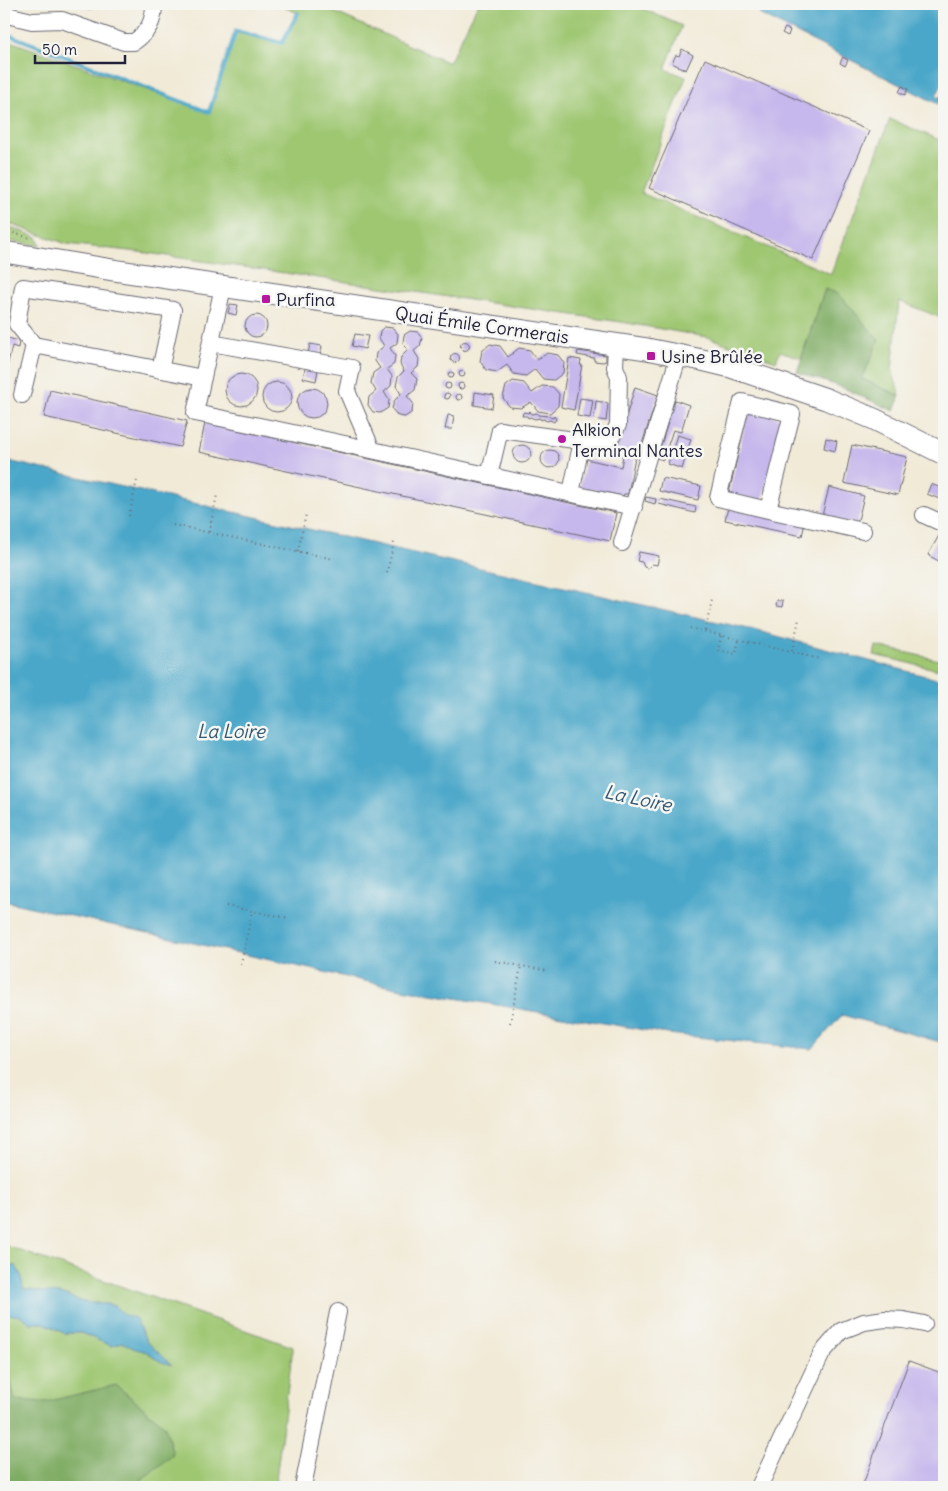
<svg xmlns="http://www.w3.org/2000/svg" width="948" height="1491" viewBox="0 0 948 1491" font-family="Delius,sans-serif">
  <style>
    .green { fill: #9fc772; stroke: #607456 }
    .forest { fill: #7fac64; stroke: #506750 }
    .water { fill: #4ba7c9; stroke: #366482 }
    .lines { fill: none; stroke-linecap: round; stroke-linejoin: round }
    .stream { stroke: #4ba7c9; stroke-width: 4 }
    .building { fill: #c6b7ec }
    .minor-casing { stroke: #6a6872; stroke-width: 18 }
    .major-casing { stroke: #6a6872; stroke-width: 23 }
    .path { stroke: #6a6872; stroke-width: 2; stroke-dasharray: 1 4; stroke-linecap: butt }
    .minor { stroke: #fff; stroke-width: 16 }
    .major { stroke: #fff; stroke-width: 21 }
    .poi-dot { fill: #b5179e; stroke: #f6f6f2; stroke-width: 2 }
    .labels { text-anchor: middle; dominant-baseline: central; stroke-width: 5; stroke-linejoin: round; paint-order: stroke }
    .poi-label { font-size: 18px; fill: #22223b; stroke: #f6f6f2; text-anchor: start }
    .street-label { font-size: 18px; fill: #22223b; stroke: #f6f6f2 }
    .water-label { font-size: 19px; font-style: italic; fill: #325774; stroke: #f6f6f2 }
  </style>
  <rect width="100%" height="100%" fill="#f6f6f2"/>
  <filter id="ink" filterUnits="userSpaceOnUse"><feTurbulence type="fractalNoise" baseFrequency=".02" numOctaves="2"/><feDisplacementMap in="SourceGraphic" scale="10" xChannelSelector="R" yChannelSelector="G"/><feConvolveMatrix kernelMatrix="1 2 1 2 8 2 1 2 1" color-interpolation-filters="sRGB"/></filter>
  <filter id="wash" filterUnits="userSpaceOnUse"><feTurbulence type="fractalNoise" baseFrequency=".0096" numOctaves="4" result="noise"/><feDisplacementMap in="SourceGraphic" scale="20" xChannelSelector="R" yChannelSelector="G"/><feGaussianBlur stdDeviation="1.12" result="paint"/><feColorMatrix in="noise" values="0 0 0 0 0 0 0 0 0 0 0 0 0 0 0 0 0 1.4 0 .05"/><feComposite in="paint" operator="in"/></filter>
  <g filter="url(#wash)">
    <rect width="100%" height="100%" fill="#f1ead7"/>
    <path class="green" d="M276,4H316L449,63L478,4H632L682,26L665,69L686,77L641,193L831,274L890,119L944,142V319L899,301L892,369L900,396L862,379L825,289L801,358L780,351L776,361L707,337L621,322L147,253L67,244L4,222V39L209,112L236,31L282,43L298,13Z
      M4,225L37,237L40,246L4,240Z
      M876,646L944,661V671L874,655Z
      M4,1245L293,1347L275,1487H4V1312L7,1314L21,1316L31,1323H44L64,1333H81L112,1346L122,1342L133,1348L147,1352L161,1362L171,1364L147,1342L134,1318L124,1315L115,1306L106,1304L83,1302L66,1295L22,1289V1277L16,1266L4,1265Z"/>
    <path class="forest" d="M825,289L839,294L879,340L862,379L900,396L894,411L841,387L797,372Z
      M4,1350L7,1360L15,1400L45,1402L116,1385L165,1426L173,1455L141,1480L140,1487H4Z"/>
    <path class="water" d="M764,4H944V80L936,96L939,98L941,95L944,96V107L759,14Z
      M4,460L762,632L944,681V1043L842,1015L812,1049L668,1034L396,988L4,901Z
      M4,1265L16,1266L22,1277L23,1289L66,1295L83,1302L106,1304L115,1306L124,1315L135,1318L147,1342L172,1365L161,1362L147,1352L133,1348L122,1342L112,1346L81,1333H64L44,1323H31L21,1316L7,1314L4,1312Z"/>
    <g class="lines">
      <path class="stream" d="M4,33L209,112L236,31L282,43L298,13"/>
    </g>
    <g id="blocks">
      <path class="building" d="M74,4H93L91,9Z
        M785,28L790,30L788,36L782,33Z
        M682,49L693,55L686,70L672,63L676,55L679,56Z
        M843,57L848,60L845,66L840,63Z
        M705,59L869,131L813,260L649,188Z
        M902,86L908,89L905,95L899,92Z
        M230,304L238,305L236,315L228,313Z
        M245 326a11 11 0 1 1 22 0a11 11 0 1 1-22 0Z
        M384,327L393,328L398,334L397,343L390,348L395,356L394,364L387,369L392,376L391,386L384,392L389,400L388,408L380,413L373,412L368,405L369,397L376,391L371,383L373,373L380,368L375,361L376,353L384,346L379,338L380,331Z
        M410,331L418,332L422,338L420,346L414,351L419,359L418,367L411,373L417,379L415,390L407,396L413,403L412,412L405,417L398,416L392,409L394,401L401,394L396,386L398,377L404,371L400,364L401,357L408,350L403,343L404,335Z
        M355,334L368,336L365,349L352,346Z
        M4,337L19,341L18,348L12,346L6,371L4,370Z
        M460.5 346a4.5 4.5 0 1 1 9 0a4.5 4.5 0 1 1-9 0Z
        M310,344L322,346L316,381L303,378Z
        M490,344L500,346L508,357L519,348L530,350L537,360L547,353L558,355L564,363L563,373L554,380L543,379L535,369L526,376L514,374L507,365L497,372L486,370L480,361L482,351Z
        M578,351L606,355V361L603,362L594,361V358L577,355Z
        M450.5 358a4.5 4.5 0 1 1 9 0a4.5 4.5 0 1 1-9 0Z
        M569,358L581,360L580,365H582L574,410L561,407Z
        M459 374a3 3 0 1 1 6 0a3 3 0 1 1-6 0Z
        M448 375a3 3 0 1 1 6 0a3 3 0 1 1-6 0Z
        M225 390a16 16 0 1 1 32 0a16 16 0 1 1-32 0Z
        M513,381L524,383L532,393L542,386L553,387L559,394L558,406L550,413L538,411L531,402L521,408L510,407L503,398L506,386Z
        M262 397a15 15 0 1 1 30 0a15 15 0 1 1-30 0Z
        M445 386a3 3 0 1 1 6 0a3 3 0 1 1-6 0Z
        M458 386a3 3 0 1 1 6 0a3 3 0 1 1-6 0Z
        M635,387L658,395L638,456L637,458L635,457L628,494H624L623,496L580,487L586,459L621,467L623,456L615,454Z
        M297 403a15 15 0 1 1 30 0a15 15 0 1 1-30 0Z
        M50,390L187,421L180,447L44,417Z
        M475,392L494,395L492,408L474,405Z
        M444 396a3 3 0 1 1 6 0a3 3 0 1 1-6 0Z
        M456 397a3 3 0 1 1 6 0a3 3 0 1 1-6 0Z
        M580,398L593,400L590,418L577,416Z
        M675,400L689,405L681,432L673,430L663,460L657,458Z
        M596,401L608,403L606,421L594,419Z
        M530,411L531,414L537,413L538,415L550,416V417L553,418L554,416L556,419L554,422L550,420L547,421L543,419L541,420L540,418L535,419L530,417L528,418L527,416H522L523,413L524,412L528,413Z
        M762,411L782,420L762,501L729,493L748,412L761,415Z
        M448,415L454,416L452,429H445Z
        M205,423L616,513L610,541L199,452Z
        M677,435L691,439L682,469L668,464Z
        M826,438L837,441L835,451L824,448Z
        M852,445L907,457L898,495L844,483Z
        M513 454a9 9 0 1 1 18 0a9 9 0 1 1-18 0Z
        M541 459a9 9 0 1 1 18 0a9 9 0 1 1-18 0Z
        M662,478L701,486L698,500L659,491Z
        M931,484L944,489V507L940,505L942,500L927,494Z
        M829,487L864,496L857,524L822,516Z
        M646,497L656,499L655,504L645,501Z
        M660,499L696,507L695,513L659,504Z
        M728,508L805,523L802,536L725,520Z
        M941,532L944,533V564L928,555Z
        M639,552L659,556L657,565L652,564L648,568L644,567L642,562L637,561Z
        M777,601H783L782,607L776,606Z
        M909,1361L944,1374V1487H862Z"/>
    </g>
  </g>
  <g filter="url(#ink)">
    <use href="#blocks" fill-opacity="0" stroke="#6a6872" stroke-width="1"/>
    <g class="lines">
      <g class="minor-casing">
        <path id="minor" d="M4,12L11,16L32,21L62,20L124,42H134C148,32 154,22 154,4
          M223,287L195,413C342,442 487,476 634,507
          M211,343L352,368L347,391L372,450
          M160,370L173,310L23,287L17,324L34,345L203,378
          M22,395L34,345
          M742,402L792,414L768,510L718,498Z
          M489,476L500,430L582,441
          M571,493L582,441L602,443L612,436L618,425L619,377L615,367L616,344
          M768,510L863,531
          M924,515L944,524
          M622,543L679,355
          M303,1487L338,1312
          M759,1487L822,1353L841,1331L864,1322L885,1319L904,1320L924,1324"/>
      </g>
      <g class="major-casing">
        <path id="major" d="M4,252L113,270L647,349L702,360L731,367L826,399L874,419L944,454"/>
      </g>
      <path class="path" d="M4,230L30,238
        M129,516L137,480
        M173,525L334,559
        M209,532L217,495
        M298,551L306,514
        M387,573L394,542
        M690,628L820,659
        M705,631L712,600
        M721,636L718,650L736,654L739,639
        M792,651L799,619
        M226,906L289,918
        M495,961L548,971
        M241,964L252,911
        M510,1023L521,966"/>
      <use href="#minor" class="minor"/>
      <use href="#major" class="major"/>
    </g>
  </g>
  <g class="poi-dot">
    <rect x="261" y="294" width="10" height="10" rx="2.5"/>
    <rect x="646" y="351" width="10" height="10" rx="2.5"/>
    <circle cx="562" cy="439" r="5"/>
  </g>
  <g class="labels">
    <g class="poi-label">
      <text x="276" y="299">Purfina</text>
      <text x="661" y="356">Usine Brûlée</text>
      <text x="572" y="429">Alkion<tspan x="572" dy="21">Terminal Nantes</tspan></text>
    </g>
    <g class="street-label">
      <text transform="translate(482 325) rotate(8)">Quai Émile Cormerais</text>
    </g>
    <g class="water-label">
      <text x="231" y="731">La Loire</text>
      <text transform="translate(638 798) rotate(12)">La Loire</text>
    </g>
  </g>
  <rect width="948" height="1491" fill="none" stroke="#f6f6f2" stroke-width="20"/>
  <path d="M35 55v8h90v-8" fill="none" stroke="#22223b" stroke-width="2.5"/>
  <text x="42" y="55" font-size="15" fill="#22223b" stroke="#f6f6f2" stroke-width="4" paint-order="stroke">50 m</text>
</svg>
